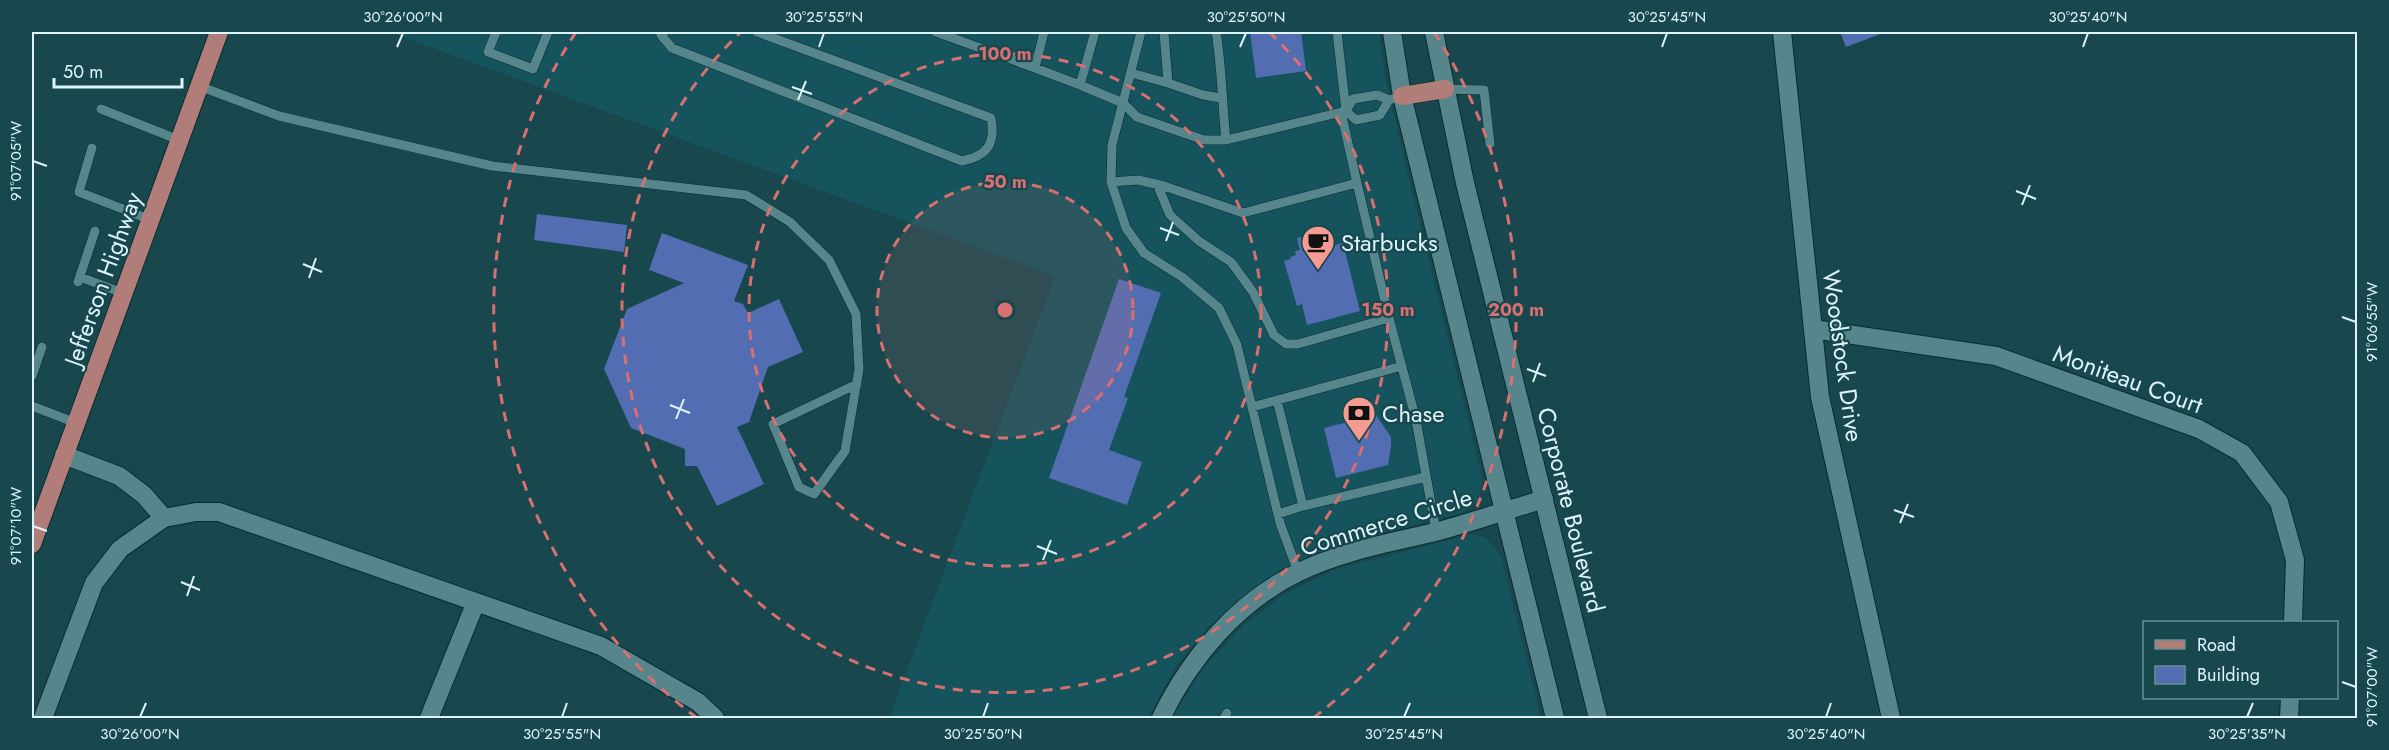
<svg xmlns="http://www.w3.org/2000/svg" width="2389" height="750" viewBox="0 0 2389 750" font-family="Jost,sans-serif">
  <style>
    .built { fill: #15545c }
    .building { fill: #526db1 }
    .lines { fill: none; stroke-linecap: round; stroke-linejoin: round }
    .service-casing { stroke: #072d31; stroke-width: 10 }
    .minor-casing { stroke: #072d31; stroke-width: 20 }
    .tertiary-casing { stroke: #072d31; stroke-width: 20 }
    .primary-casing { stroke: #072d31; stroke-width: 20 }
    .service { stroke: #56858b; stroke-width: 9 }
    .minor { stroke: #56858b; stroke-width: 18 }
    .tertiary { stroke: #56858b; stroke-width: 18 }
    .primary { stroke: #b17d79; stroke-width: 18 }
    .ticks { fill: none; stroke: #ddf5f9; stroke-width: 2 }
    .ring { fill: none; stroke: #d87071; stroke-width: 3; stroke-dasharray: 10 8 }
    .labels { text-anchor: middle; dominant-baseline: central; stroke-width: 4.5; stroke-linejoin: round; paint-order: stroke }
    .poi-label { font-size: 24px; fill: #ddf5f9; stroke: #18484e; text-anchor: start }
    .street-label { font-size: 24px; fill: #ddf5f9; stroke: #18484e }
    .centre { fill: #d87071; stroke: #18484e; stroke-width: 3 }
    .ring-label { font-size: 18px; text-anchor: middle; font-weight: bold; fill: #d87071; stroke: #18484e; stroke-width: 4.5; stroke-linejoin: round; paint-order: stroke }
    .neatline { fill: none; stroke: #ddf5f9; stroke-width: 2 }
    .ticks-label { font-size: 15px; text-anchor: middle; fill: #ddf5f9 }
  </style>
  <rect width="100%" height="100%" fill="#18484e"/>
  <path class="built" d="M389,32H1379L1384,72L1403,154L1482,478L1480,495L1475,504L1462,513L1349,541L1325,550L1266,579L1209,626L1175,667L1148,718H889L1055,276Z
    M1473,534L1486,538L1501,556L1541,718H1172L1204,667L1243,626L1284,594L1337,569Z"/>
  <path class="building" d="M1250,32H1301L1306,71L1256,78Z
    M1840,32H1883V33L1846,47Z
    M537,214L627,225L624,252L534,240Z
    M1320,232L1324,248L1343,243L1360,311L1307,325L1302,304L1297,306L1284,261L1291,259L1290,257L1296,255L1295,251L1300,250L1297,238Z
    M662,233L748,265L734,301L743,304L748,313L779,299L803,352L768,367L749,422L737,427L764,484L717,506L697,466H685V449L631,428L604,369L627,309L684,283L649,270Z
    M1119,279L1161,293L1124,397L1128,398L1109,450L1142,462L1127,505L1049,478Z
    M1376,415L1391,437V446L1388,465L1336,478L1324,428Z"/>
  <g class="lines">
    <g class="service-casing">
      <path id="service" d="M496,32L488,52L533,69L548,32
        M664,32L661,35L672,48L962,161C987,156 996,144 991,118L757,32
        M936,32L1035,68
        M1044,32L1035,68L1080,85
        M1095,32L1080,85L1123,103L1137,117L1204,140H1226L1346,111L1337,32
        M1141,32L1112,145L1111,182L1126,228L1144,253L1182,277L1219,308L1237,345L1280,523L1298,572
        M1216,32C1222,68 1222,103 1226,140
        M1131,73L1168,83L1164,32
        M1168,83L1203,95L1221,98
        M199,86L279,116L492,166L746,195L790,222L829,260L856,314L859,369L845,451L814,494L799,487L773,424L857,384
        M1445,89L1484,90L1490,144
        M1389,100L1377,95L1353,99L1346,111L1356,120L1380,115L1389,100L1402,96
        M101,109L179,140
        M92,148L79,192L151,220
        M1111,182L1138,180L1164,186L1243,213L1357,183L1341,112
        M1157,184L1170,215L1199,241L1231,262L1253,292L1274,335L1286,344H1298L1389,318L1357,183
        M80,277L123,293
        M78,282L95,231
        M1389,318L1416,420L1436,531
        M32,376L42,347
        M1277,400L1303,506L1278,514
        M32,406L76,423
        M1252,407L1402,366
        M1303,506L1426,477
        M1224,718L1227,713"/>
    </g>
    <g class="minor-casing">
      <path id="minor" d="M1782,32L1820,397L1891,718
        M1813,329L1996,356L2199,429L2242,453L2279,502L2295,560L2293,622
        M64,455L119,476L144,495L164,518L196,512H219L601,646L698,702L715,718
        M43,718L94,583L120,549L164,518
        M429,718L476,602
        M1161,718C1190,658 1237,602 1299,572C1342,551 1389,543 1435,532C1472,522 1508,510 1544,499
        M2289,718L2290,698"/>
    </g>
    <g class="tertiary-casing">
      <path id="tertiary" d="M1392,32L1402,96L1555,718
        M1434,32L1465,183L1598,718"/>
    </g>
    <g class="primary-casing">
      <path id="primary" d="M1402,96L1445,89
        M32,544L219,32"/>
    </g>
    <use href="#service" class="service"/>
    <use href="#minor" class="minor"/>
    <use href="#tertiary" class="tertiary"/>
    <use href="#primary" class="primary"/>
  </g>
  <path class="ticks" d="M397,47L403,33M819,47L824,33M1240,47L1246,33M1662,47L1667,33M2083,47L2088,33M792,87L812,94M798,100L806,81M33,161L47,166M2016,191L2036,199M2022,205L2030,185M1160,228L1179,235M1166,241L1173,222M303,264L322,272M309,278L316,258M2342,317L2356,322M1527,369L1546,376M1533,382L1540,363M670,405L690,413M676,419L684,399M1894,510L1914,517M1900,523L1908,504M33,526L47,531M1037,546L1057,554M1043,560L1051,540M181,582L200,590M187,596L194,576M2342,682L2356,687M140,717L146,703M562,717L567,703M983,717L988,703M1404,717L1410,703M1826,717L1831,703M2247,717L2253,703"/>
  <circle cx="1005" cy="310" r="128" fill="#d87071" fill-opacity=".12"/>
  <g class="ring">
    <circle cx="1005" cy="310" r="128"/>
    <circle cx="1005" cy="310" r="256"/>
    <path d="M1269 32A383 383 0 1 1 741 32"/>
    <path d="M697 718A511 511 0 0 1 576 32M1434 32A511 511 0 0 1 1313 718"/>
  </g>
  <defs>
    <g id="cafe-pin" transform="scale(1.725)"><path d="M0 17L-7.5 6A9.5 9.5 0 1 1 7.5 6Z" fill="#f59c92" stroke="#18484e"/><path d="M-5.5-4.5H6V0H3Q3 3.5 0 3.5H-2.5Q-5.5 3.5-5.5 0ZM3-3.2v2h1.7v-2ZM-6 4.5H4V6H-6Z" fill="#111"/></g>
    <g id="bank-pin" transform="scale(1.725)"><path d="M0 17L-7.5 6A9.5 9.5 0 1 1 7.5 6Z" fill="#f59c92" stroke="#18484e"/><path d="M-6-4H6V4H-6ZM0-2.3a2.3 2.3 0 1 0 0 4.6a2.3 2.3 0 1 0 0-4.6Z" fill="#111"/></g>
  </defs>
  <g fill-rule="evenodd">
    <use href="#cafe-pin" x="1318" y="242"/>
    <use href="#bank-pin" x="1359" y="413"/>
  </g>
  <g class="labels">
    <g class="poi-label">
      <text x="1341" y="242">Starbucks</text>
      <text x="1382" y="413">Chase</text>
    </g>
    <g class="street-label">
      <text transform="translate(103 279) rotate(-70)">Jefferson Highway</text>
      <text transform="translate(1843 356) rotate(82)">Woodstock Drive</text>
      <text transform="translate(2128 379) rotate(20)">Moniteau Court</text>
      <text transform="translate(1571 510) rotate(76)">Corporate Boulevard</text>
      <text transform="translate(1386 522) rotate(-17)">Commerce Circle</text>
    </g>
  </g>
  <circle cx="1005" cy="310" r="9" class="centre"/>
  <g class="ring-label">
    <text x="1005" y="60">100 m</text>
    <text x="1005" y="188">50 m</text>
    <text x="1388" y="316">150 m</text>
    <text x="1516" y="316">200 m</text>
  </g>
  <rect width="2389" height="750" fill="none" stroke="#18484e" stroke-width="66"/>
  <rect x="2143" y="621" width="195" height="78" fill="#18484e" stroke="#678d92" stroke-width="1.5"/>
  <rect x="2155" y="640" width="30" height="9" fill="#b17d79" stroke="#678d92" stroke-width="1.5"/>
  <text x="2197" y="651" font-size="18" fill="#ddf5f9">Road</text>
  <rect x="2155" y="666" width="30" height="18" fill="#526db1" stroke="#678d92" stroke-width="1.5"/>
  <text x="2197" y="681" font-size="18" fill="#ddf5f9">Building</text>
  <path d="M54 78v9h128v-9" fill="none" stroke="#ddf5f9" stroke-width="3"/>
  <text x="63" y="78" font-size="18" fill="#ddf5f9" stroke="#18484e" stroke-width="4.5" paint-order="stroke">50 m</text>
  <rect x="33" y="33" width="2323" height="684" class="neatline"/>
  <g class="ticks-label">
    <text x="403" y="22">30°26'00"N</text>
    <text x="824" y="22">30°25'55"N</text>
    <text x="1246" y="22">30°25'50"N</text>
    <text x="1667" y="22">30°25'45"N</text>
    <text x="2088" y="22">30°25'40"N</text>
    <text transform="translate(16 161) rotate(-90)" y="5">91°07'05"W</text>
    <text transform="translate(2372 322) rotate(-90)" y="5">91°06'55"W</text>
    <text transform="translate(16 526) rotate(-90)" y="5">91°07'10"W</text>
    <text transform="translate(2372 687) rotate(-90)" y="5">91°07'00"W</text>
    <text x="140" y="739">30°26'00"N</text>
    <text x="562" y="739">30°25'55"N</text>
    <text x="983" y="739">30°25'50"N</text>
    <text x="1404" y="739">30°25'45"N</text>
    <text x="1826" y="739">30°25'40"N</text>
    <text x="2247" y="739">30°25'35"N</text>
  </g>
</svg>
